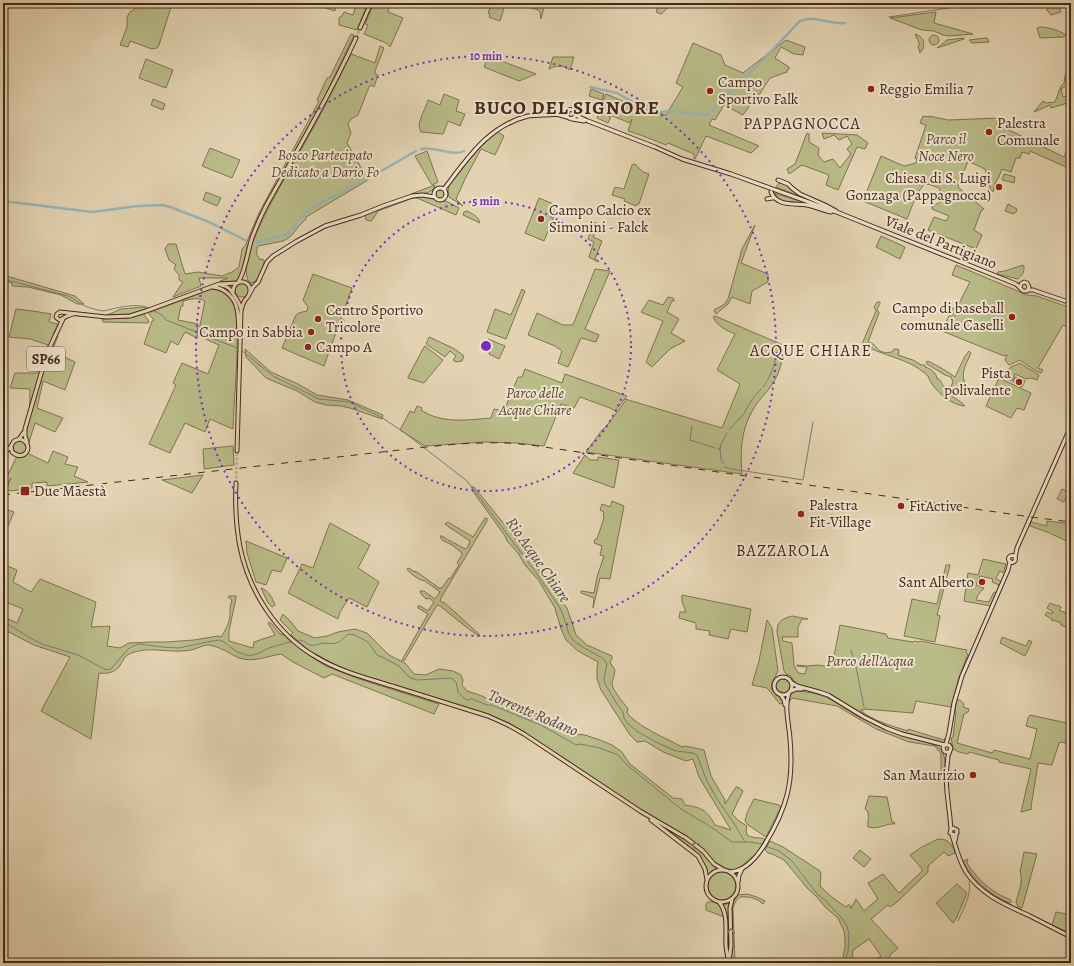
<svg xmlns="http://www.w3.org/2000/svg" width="1074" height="966" viewBox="0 0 1074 966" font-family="Alegreya,serif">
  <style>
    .green { fill: #b9bb88; stroke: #807251 }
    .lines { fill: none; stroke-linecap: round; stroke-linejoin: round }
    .stream { stroke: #787d78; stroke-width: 1 }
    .canal { stroke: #99b6b6; stroke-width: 2.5 }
    .primary-tunnel { stroke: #c4b194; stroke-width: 3; stroke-dasharray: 3 1.5; stroke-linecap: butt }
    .secondary-casing { stroke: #47281a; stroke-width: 5 }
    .primary-casing { stroke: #47281a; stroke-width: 5 }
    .secondary { stroke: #ede2cd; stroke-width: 3 }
    .primary { stroke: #e3d3b2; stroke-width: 3 }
    .rail { stroke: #47281a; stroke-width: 1; stroke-dasharray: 7 7; stroke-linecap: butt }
    .oneway { stroke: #957e66 }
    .ring { fill: none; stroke: #7b2cbf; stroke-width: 2; stroke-dasharray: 2 4 }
    .poi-dot { fill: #8f2418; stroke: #ede2cd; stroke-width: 1.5 }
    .labels { text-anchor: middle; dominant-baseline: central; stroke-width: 4; stroke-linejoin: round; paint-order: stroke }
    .shield { fill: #ede2cd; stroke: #796050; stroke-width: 1 }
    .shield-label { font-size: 14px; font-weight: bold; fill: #47281a }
    .poi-label { font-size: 15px; fill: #47281a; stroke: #ede2cd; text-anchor: start }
    .park-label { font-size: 15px; font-style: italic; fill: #5e4530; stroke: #ede2cd }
    .street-label { font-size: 15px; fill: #47281a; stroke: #ede2cd }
    .neighbourhood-label { font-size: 16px; letter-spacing: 1px; fill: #47281a; stroke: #ede2cd }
    .water-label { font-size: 16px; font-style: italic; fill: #574439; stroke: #ede2cd }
    .district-label { font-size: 19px; font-weight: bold; letter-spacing: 1px; fill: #47281a; stroke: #ede2cd }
    .centre { fill: #7b2cbf; stroke: #ede2cd; stroke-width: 2 }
    .ring-label { font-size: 12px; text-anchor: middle; font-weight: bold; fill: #7b2cbf; stroke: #ede2cd; stroke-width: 4; stroke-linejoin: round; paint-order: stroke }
  </style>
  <rect width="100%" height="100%" fill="#e3d3b2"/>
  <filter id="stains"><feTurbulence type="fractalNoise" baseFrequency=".005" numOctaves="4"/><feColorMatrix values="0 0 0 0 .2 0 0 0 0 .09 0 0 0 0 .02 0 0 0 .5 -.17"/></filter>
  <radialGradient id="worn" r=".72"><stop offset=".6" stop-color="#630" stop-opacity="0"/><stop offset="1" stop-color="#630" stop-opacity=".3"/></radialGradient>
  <path class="green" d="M136,3H161L172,4L159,45L157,48L152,49L130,41L128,47L120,45L127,27V17L130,12L134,10Z
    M310,3H336L335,11Z
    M356,3H368L357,30L339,25V18L342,16L344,12L353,15L355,9L354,8Z
    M374,3H390L388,12L403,18L390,47L386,43L364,34L368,25L365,24Z
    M492,3H498L499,4L505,5L500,21L489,17L490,14L488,13Z
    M514,3H545L541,19L540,12L538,10Z
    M659,3H673L661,14L656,12Z
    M1047,3H1058L1061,12L1051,15L1047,10Z
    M936,12L934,23L973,34L949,36L943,35L934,31L922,30L890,18Z
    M1041,27C1051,28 1058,30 1066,35L1064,37L1040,38L1037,28Z
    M351,34L354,35L324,98L258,218L247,248L241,274L238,280L235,281L226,282L220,281L228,278H199L201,286L173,297L183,282L179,280V275L174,269L176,265L169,260L165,249L168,244H176L185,274L198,272L222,276L232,272L239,267L242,249L245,246L259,213L319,101L317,100L327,78L330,77Z
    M915,34C923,37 925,41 923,49L920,53L918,46L920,45Z
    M929 40a5 5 0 1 1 10 0a5 5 0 1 1-10 0Z
    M964,38V39L937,48L947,40Z
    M986,38L988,39L989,42L972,43L969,40Z
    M786,40L805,47L803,55L794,54L781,47L775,58L789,67V69L787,70V72L770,78L755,101L750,105L743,115L724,105L715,120L712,119L709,125L759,146L751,153L706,136L695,159H694V154L668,143L666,145C653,140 642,135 628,131L632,119L630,123L598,110L606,94L637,107L666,115L683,87L676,83L693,43L721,55L725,65L743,73Z
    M380,46L384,48L375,71V74L378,75L374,87L371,85L369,87L358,115L351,119L348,124L351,133L347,143L368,180L306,217V219L298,227L292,235L287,239L283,241L258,246L257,247V252L256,253L260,260L261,259L264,260C265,268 259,283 250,283C233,265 277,193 287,174C297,157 307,139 317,121C329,99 340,76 351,54L375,63Z
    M488,56L536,74L519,81L484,67Z
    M553,57H574L570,70C563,65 556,65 549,69Z
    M146,59L173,70L166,88L139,78Z
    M1071,70V83L1061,89L1063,97L1070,95L1071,102L1051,108L1050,105L1034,112L1043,101L1046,103L1055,102L1061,86L1064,83L1065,76L1066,73Z
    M591,89L604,94L602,100L589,96Z
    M444,94L459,100L456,111L465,114L460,126L448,121L443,134L421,132C420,130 420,128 419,126C419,120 426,107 428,100L440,105Z
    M153,99L165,104L163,110L151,105Z
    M599,112L611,117L608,123L597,118Z
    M923,116L929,117V116L948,120L999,118L997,124L1064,157L1070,144H1071V166L1068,168L1030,151L1029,154L1022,152L1020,158H1016L1011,172L1002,169L998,179H997L993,192L990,190V187L985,169L968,161L958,187L984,209L981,211L974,230L982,235L976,249L928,230L934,217L946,221L949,216L932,209V207L940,202L941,193L939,188C936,187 930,184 926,184C919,185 910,212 907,219L863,201L881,156L904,166L916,163L917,159L915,158L926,125L920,123Z
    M498,132L504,136L495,155L481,149L465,179L456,199L463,206L449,197L448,191L449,186C464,167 478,146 498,132Z
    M807,133L809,134V142L819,148L818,155L824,162L833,159L840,168L851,154L847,149L852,144L847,136L839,140L834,135L824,139L822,133L857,135L868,143L865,149L857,147L838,190L826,185L829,175L802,165L789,174L787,169L795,164Z
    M210,148L240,160L232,178L202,166Z
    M427,151L438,182L432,185L415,156Z
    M635,164L643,172L649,174L639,204H637L636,206L624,201L625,199L612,195L615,187L624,189L632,165Z
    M1004,174L1015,177L1014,183L1002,180Z
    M779,183L785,184L792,189L825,206L776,187Z
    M435,185C433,195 419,194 411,194Z
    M435.5 194a4.5 4.5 0 1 1 9 0a4.5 4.5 0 1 1-9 0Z
    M206,192L221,198L217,206L203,200Z
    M774,193L825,209L784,202L779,199Z
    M419,196L431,198L440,202L446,201L459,208L456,215L417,198H413L378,211L373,219L371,221L366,220L365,216L368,213L409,198Z
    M539,198L558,206L544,241L525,233Z
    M1008,204L1017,209L1016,212L1013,214L1005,211Z
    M467,211C473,214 478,216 480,223L463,215L464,212Z
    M593,222L599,224L593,237L602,241L595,259L599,261L598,262L589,257L594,242L588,239Z
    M755,225L741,263L768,274V282L752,291L750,304L732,297L728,304L716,314L714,310L725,304L728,299L742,249Z
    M881,236L905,247L900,259L876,247Z
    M956,265L1027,295L1037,296L1071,308V327L1069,328L1063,325L1038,368L1043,370L1041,373L1036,371L1020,360L1009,365L1005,360L1007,355L1004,356L942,331V329L952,311L951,309L954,308L955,311L944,330L948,332L951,330L949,327L958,309H956L970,282L952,275Z
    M1023,265L1024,267C1024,272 1023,275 1018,279L997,274L998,272L1005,271Z
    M595,269L610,271L585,329L599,335L596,342L581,338L568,367L558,363L562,351L555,346L528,335L537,313L563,325H573Z
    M313,274L352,288L324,366L282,348L296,315C299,312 303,312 307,311L308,307L303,300Z
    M3,275L75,296L84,304H77L61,295L28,287L12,286V283L6,282L5,287H3Z
    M235 290a7 7 0 1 1 14 0a7 7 0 1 1-14 0Z
    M212,289C224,290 233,299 236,310C238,317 236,325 237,332C238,364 234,396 233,429L210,419L205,432L185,423L170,453L149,444L176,385L173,383L182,363L208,374L219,345L199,336V330L205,301C197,297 192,299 183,301V306H181L178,320L198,324L197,338L185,332L178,345L171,341L166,353L144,344L152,321L154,320L148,313Z
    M522,289L525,291L506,339L487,332L495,309L511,315Z
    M668,297L673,298L674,299V301H672L667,312L679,319L671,333L685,341L670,349L652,367L646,362L663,321L641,312L649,300L663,305Z
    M877,302H880V304L877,309L879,313L868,342C879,344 875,355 892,352L894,349H898L899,351L898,355L913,360L921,365H925V367C930,368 937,373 937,379H939C942,383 944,389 949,391L953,382L951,377L945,375L927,364L926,362L928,361C938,366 947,371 955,377L965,356L969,351L971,353C965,367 960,372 966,387H957L952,396L962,403L965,406C952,405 940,395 932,384C930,381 929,377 926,374C908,358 882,356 862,344L876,311L874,307Z
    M143,307L148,309L131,314L107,315L121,309Z
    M16,309L33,311L51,314L49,322L58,324L53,334L58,336L52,351L75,362L65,390L43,381L37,408L63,418L55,432L35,423L29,442L25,452L48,463L53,451L68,457L65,464L78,467L74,476L88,482L47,486V482L32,483V488L11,491L6,489L11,478L4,491H3V485L18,454L13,450C12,443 17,440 23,441C29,424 30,407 30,389L10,388L15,373H37L48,345L30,339L9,337Z
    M144,314L149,322L148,323L103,322L102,319L128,318Z
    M715,316L783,345C783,360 780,374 771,386C766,394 758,400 754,408C741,429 740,451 742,474L586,452L602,430L605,428L626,400L625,399L722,428L740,384L717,370L735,334C726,330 718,327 713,317Z
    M429,337L455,349L460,353L464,356L462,361L456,362L453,360L456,356L450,351L445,357L426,344Z
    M488,339L505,346L499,359L489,354L490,350L484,347Z
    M425,346L443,360L424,383L408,378V377L424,347Z
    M245,349L271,372L298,384L317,395L348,400L383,415L382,419L350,408L341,406L326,405L315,402L297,391L266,378L246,357Z
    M1020,363L1039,375L1037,380L1031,378L1026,379L1015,374L1012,381L1001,376L1011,367Z
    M525,369L562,383L565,374L627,396L615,411L610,408L580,397L574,408L561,404L544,446L516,443L484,442L425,446L400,430L410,411L414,413L417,406L422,408L421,410C442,424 467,420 491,418L494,409L504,411L518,377H522Z
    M1015,377L1025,381L1022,387L1013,382Z
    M999,378L1031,393L1024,410L1017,408L1011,418L986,406Z
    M233,446L234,465L204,469L203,449Z
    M585,455L590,460H598V457L619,460L614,488L573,473Z
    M203,475L192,493L162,480Z
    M472,487H474L518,541L536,565L549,587L567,608L576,635L587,645L612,656V659L610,662L615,670L614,675V676C614,677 612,681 612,683C611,689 625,704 628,709L627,713C638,727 666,738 682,747L685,746L704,750L711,776L725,800V804L736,787H738L743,791L732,814L739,821L747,826L746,831L747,835C754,839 759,837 765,839L757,853L739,868L735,870H731L724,868L714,862L700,846L681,833L637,808L509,723L485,713L345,670L310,651L291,635L293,633L280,620L283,614L291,622L298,631L315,638L327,636L338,632L355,629L367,633L389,655L405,663L414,674L426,675L439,669L453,671L461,675L463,680L462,685L467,691L482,696L494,702H501L526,714L533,712L568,729L569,733L585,735L600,740L612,745L621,751L630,764L673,798L682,799L685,805C702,808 706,809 715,825L731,830L699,777L693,759L686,761L663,752L645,741L637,742L630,735L601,690L597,679V667L598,662L578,651L566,640L561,629L555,608L539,581L525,565L518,553L507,541L505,536L472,490Z
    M1062,489L1069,492L1064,502L1057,499Z
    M612,501L624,506L610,579L600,578L593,608L594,598L581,593V591L594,593L597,577L604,556L600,555L602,546L594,543L595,539H597L604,518L603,515L604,512L600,510L602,504L610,507Z
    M3,508L14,512L5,533L3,532Z
    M831,515L838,516L837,524L830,523Z
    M485,518H487V521L441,598L440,601L445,603L480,635L479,636L470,630L440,606L437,605L404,661L402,660L428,614L418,608V606H420L428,611L434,602L429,598L426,599L421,594L420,591H424L435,599L440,592L425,581C419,580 410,574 407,569L409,568L413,571L417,572L439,588H442L449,578L450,579L459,565L457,563L462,555V553L452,545L442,540L440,536H442C449,541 457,544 465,549L468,547L470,541L446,525L445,524L448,522L473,537Z
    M1047,521L1071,524V543L1047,532L1030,526L1031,522L1047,526Z
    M330,523L370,545L358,568L379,582L367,607L349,598L340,612L338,619L288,593L302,564L313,568Z
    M246,541L287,558L281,572L272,570L266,585L256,582L247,553Z
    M983,559L1006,564L1003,573L1000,571L996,578L1001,582L999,585L992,582L993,579L980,576L976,585L984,588L978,595L976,600L989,602L994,592L997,593L991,606L964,601L968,573L978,575Z
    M3,564L17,570L13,582L31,592L40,579L96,602L91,627L110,626L107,646L120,648L129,643L152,642H167L194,640L218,636L221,637C225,632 229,623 230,616C230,610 230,605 232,600L228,597L229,596H236V598L229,631V641L253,648L254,642L275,635L268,623L270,622L280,634L285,635L303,651L326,666L359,679L439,704L434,714L332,674L324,678L293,662L281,654C268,656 253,663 239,658C230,654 219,646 208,645C202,645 197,649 191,650C175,653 160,649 145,650C139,651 130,652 125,657C123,660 121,664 119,667C113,673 107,674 99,673L91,739L41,711L70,657L34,645L3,629V618H6L17,623L23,609L3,601Z
    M946,565H950L937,615L940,616L935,642L904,636L912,599L937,604Z
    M261,588C269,591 272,597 275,605L272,607L268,603Z
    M682,595L751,609L747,632L731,629L728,639L709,635L710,631L696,629V623L679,618L680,612H686L682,602Z
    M1050,603L1057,606L1058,605L1061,607L1059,610L1066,613L1067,610L1071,612V627L1069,626L1068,628L1061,625V623L1054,620L1053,621L1051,620L1052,619L1045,615L1047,612L1052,614L1053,612L1047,608Z
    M792,616L808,619H802L798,627V637H782L783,641L792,643L794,665L798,673L805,674L807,667L797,666V665L807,666L818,665L832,667L840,625L886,634L888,638L913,642L914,641L919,642L920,641L967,650L966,652L968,654L959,677L951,707L916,701L913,713L864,709V710H860C873,721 892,726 908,731V729L944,740L945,738H946L944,743H938L929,739L899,731L877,722L851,708L832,695L819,690L797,685L790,675H787L784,671L777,632C777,621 782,619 792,616Z
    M767,620L772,628L778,671L772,683L771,689L782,699L783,703L780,704L767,688L752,685L759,661Z
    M1002,637L1026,646L1029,640L1032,642L1025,656L1000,643Z
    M776 686a7 7 0 1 1 14 0a7 7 0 1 1-14 0Z
    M796,691H799L813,693L829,698L857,716L886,730L935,745C946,752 945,760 945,772L941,773V754L935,746L909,742L876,729L837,706L792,698L789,702L790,695Z
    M957,700H960L964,704L963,707L969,709L968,712L964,714L957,743L992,753L994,750L1030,759L1037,729L1026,726L1028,718L1030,715L1071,724V745L1062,742L1059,743L1052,765L1038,763L1031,807L1032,809L1021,812L1031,769L999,762V760L969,752L968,754L959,752L953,749L951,738L953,737L956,712L955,710Z
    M869,796L887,797L892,822H894L895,824C885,823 880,830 868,827C867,821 871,812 865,809Z
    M754,799L779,805L781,807L766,837L748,825L745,821L747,813Z
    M659,824C672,831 685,838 697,848C705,854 710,863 718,869L712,871L708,875C703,851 677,838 659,824Z
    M938,839C949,839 952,844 955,853L948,856L944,852L928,866V872L897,902L890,907L888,905L871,919L898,948L889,956L895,963H872L881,956L869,939L853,950L852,958L854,963H842L845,947V938L844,931L838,918L825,907L817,897L808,889L784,860L772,854L768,853L765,850L770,841L783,847L820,871L821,874L820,886C828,894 836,901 846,907L848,905H850L851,909L856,899L864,911L878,899L868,883L883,874L899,893L922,871V869L910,855L922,847Z
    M860,850L871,859L864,867L853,858Z
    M1024,852L1037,854L1022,908L1018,907L1016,902C1018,893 1024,881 1020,872Z
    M968,859L967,863C978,880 992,893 1011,900V902L1009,903C988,894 974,881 963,861Z
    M708 886a14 14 0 1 1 28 0a14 14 0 1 1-28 0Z
    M957,884L967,893L956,919L953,923L936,903Z
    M747,894L757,897L765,901L763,904C758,899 749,896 741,897C736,899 734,904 733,909L735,963H731L732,944V906L733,902L738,895Z
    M708,902C718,900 723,909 724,917L706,910V904Z
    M730,903L729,952C725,938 731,917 723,905Z
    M1056,912L1071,915V924L1068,932L1052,925Z
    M774,958L794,963H772Z"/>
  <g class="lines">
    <path class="stream" d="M889,17L949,8
      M3,279L68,296C74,298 78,303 85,306C90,308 97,310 103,311C118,308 136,302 149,308
      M152,310L162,315L166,320L237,348
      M242,351L273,376L319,399L349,402L381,417L405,433L467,481L535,571L560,608L564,618L569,634L574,641L581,646L602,658L605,661L607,664L604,678L605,684L617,704L623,712L624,718L628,724L638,732L660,744L676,751L693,753L697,755L706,779L717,799L735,825L745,842
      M763,387C770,378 773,369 776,358
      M692,426L690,440L715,448
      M729,430L743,415L753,398L761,389
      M718,448L720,449L721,459L723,463
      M720,449L721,444L727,433
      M725,466L726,468L803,480L813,422
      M3,621L30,638L42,644L78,655L106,670L111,669L128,649L133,646L139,644L162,647L179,648L207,642L219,640L224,642L237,652L250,656L259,653L269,648L293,641
      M296,641C304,638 304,643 310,645C315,646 319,644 323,643C327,643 332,644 336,643C341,642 345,637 348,634L355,635L368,642L377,655L382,657L399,666L408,676L411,678L417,680L451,678L456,682L458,692L465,699L467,700L472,699L487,705H492L499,708L541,725L576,745L580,744L600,748L618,755L627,765L681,809L711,827L732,842H750L762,844
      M851,650L856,667L864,707
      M765,846L779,851L792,861L818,895L825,900L836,912L841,917L847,926L849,934L848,951L845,963
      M958,921C963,909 972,895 969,882"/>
    <path class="canal" d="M590,87L617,93L636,104L651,111L661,112L671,111L706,115L714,109L728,93L757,66L800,21C818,15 827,25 845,23
      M421,149C434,146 455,157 464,151
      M3,201L92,212L138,206L162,205L170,207L209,222L245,240
      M256,242L285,235L291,230L306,212L311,208L369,178L416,151"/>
    <path class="primary-tunnel" d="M356,38L360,28
      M236,483L237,451"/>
    <g class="secondary-casing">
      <path id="secondary" d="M566.5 114a4.5 4.5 0 1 1 9 0a4.5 4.5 0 1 1-9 0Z
        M556,114L567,117
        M575,114L579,117L588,121L655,147L682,159L731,174L839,213L1016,284L1023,291H1027L1029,287L1027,283L1024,282L1021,284L1020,288
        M572,119L584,121
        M778,180L788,184L792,188L800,194L825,205L836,211
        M434 194a6 6 0 1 1 12 0a6 6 0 1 1-12 0Z
        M444,189C468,158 488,126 528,116C539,114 561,116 568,112
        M771,192C777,207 794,203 807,205C815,207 823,210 831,212
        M767,199L772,198H775
        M1028,290H1033L1071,303
        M250,293L253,287L258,282L267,262L273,256L297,241L325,226L361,215L383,206L412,196L422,195L435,197
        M1008.5 559a3.5 3.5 0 1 1 7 0a3.5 3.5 0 1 1-7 0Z
        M1015,558L1017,548L1071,426
        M774 686a9 9 0 1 1 18 0a9 9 0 1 1-18 0Z
        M792,683L797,686L819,692L828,695L864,717L886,728L902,734L945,745
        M791,691L796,689H802
        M780,694L784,700L785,705
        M946,744L949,733L954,703L962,676L1008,570L1010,561
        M949,752H945L944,751L943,747L945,745H949L951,748L948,756L946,776L947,792L950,818L951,830
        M952,835C956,847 959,861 966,872C981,895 1006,905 1030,916C1044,923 1057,930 1071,937
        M955,841L957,830L953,828L951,830L950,833L952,834L955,835L957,833
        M730,872C745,871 757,857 765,844C787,808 794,782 790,739C789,724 784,707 789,693
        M738,882L739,875L742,869"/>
    </g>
    <g class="primary-casing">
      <path id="primary" d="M360,28L371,3
        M238,282C245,274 248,249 252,238C256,227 261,216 266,206C297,151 329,96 356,38
        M221,285C228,286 230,289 234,295C237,300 240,303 241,310
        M213,287C225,288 235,298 237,309C239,317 238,325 239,332
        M233,292C233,278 251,279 250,291C250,296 246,298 244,302C242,305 242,308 241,311L237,451
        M73,314L67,316L60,320L58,319L56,317L57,314L60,312L106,317L130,316L146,311L219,284L237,283
        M19,439C36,442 26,464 12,452L11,446L14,441L19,439L24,432
        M27,442L25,436V429L47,353L63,319
        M3,453L11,447
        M236,483C235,504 236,526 240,547C249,591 276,634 316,657C339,671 366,678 392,686C424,696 456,706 488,716L508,725L524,734L640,811L686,838L703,851L714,864L724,870
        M651,820L698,856L705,869L707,880
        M706 886a16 16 0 1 1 32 0a16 16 0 1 1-32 0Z
        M719,902C729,914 725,931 726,945C726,950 728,955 728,961
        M729,963L731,945L730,908L732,900"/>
    </g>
    <use href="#secondary" class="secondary"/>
    <use href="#primary" class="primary"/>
    <path class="rail" d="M3,495L426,447C446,445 465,443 485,443C505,442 524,444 544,447L1031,517L1071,522"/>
  </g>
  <defs><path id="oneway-chevron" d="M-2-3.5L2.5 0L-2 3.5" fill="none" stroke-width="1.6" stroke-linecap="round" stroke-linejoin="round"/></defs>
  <g class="oneway">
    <use href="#oneway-chevron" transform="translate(695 845) rotate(-141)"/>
    <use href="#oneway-chevron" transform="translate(731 931) rotate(-91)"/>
  </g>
  <g class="ring">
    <circle cx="486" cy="346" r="145"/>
    <circle cx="486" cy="346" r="290"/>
  </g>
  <g class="poi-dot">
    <circle cx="871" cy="89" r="4"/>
    <circle cx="710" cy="91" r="4"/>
    <circle cx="989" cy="132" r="4"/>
    <circle cx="999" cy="187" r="4"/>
    <circle cx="541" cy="219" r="4"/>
    <circle cx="1012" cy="317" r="4"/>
    <circle cx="318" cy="319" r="4"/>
    <circle cx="311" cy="332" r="4"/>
    <circle cx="308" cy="347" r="4"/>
    <circle cx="1019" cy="382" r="4"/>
    <rect x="20" y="486" width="10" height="10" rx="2"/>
    <circle cx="901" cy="506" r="4"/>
    <circle cx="801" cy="514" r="4"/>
    <circle cx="982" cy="582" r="4"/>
    <circle cx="973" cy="775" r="4"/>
  </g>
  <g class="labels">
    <rect class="shield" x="27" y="347" width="38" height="24" rx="3"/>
    <g class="shield-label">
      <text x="46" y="359">SP66</text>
    </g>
    <g class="poi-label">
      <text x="718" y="82">Campo<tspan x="718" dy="17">Sportivo Falk</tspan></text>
      <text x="879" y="89">Reggio Emilia 7</text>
      <text x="997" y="123">Palestra<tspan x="997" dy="17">Comunale</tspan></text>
      <text x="991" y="178" text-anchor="end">Chiesa di S. Luigi<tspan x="991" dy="17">Gonzaga (Pappagnocca)</tspan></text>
      <text x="549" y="210">Campo Calcio ex<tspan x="549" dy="17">Simonini - Falck</tspan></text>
      <text x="1004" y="308" text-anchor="end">Campo di baseball<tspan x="1004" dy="17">comunale Caselli</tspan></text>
      <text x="326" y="310">Centro Sportivo<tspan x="326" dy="17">Tricolore</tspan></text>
      <text x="303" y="332" text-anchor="end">Campo in Sabbia</text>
      <text x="316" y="347">Campo A</text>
      <text x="1011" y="373" text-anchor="end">Pista<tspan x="1011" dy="17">polivalente</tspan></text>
      <text x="34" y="491">Due Maestà</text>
      <text x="809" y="505">Palestra<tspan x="809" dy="17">Fit-Village</tspan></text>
      <text x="909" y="506">FitActive</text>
      <text x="974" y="582" text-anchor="end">Sant Alberto</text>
      <text x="965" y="775" text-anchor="end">San Maurizio</text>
    </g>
    <g class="park-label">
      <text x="946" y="139">Parco il<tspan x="946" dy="17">Noce Nero</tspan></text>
      <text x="325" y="155">Bosco Partecipato<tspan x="325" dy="17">Dedicato a Dario Fo</tspan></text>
      <text x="535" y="393">Parco delle<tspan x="535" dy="17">Acque Chiare</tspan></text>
      <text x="870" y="661">Parco dell'Acqua</text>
    </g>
    <g class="street-label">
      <text transform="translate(941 242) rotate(22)">Viale del Partigiano</text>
    </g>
    <g class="neighbourhood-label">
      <text x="802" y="124">PAPPAGNOCCA</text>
      <text x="811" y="351">ACQUE CHIARE</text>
      <text x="783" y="551">BAZZAROLA</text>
    </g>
    <g class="water-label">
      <text transform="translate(538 560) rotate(55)">Rio Acque Chiare</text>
      <text transform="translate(533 713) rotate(23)">Torrente Rodano</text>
    </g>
    <g class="district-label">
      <text x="567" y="108">BUCO DEL SIGNORE</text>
    </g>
  </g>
  <circle cx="486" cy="346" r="6" class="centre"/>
  <g class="ring-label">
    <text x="486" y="60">10 min</text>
    <text x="486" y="205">5 min</text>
  </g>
  <rect width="1074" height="966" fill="none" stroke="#e3d3b2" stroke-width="16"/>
  <rect x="4" y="4" width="1066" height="958" fill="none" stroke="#47281a" stroke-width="2"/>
  <rect x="8" y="8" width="1058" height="950" fill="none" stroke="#47281a"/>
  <rect width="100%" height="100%" filter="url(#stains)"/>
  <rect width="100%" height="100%" fill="url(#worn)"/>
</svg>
